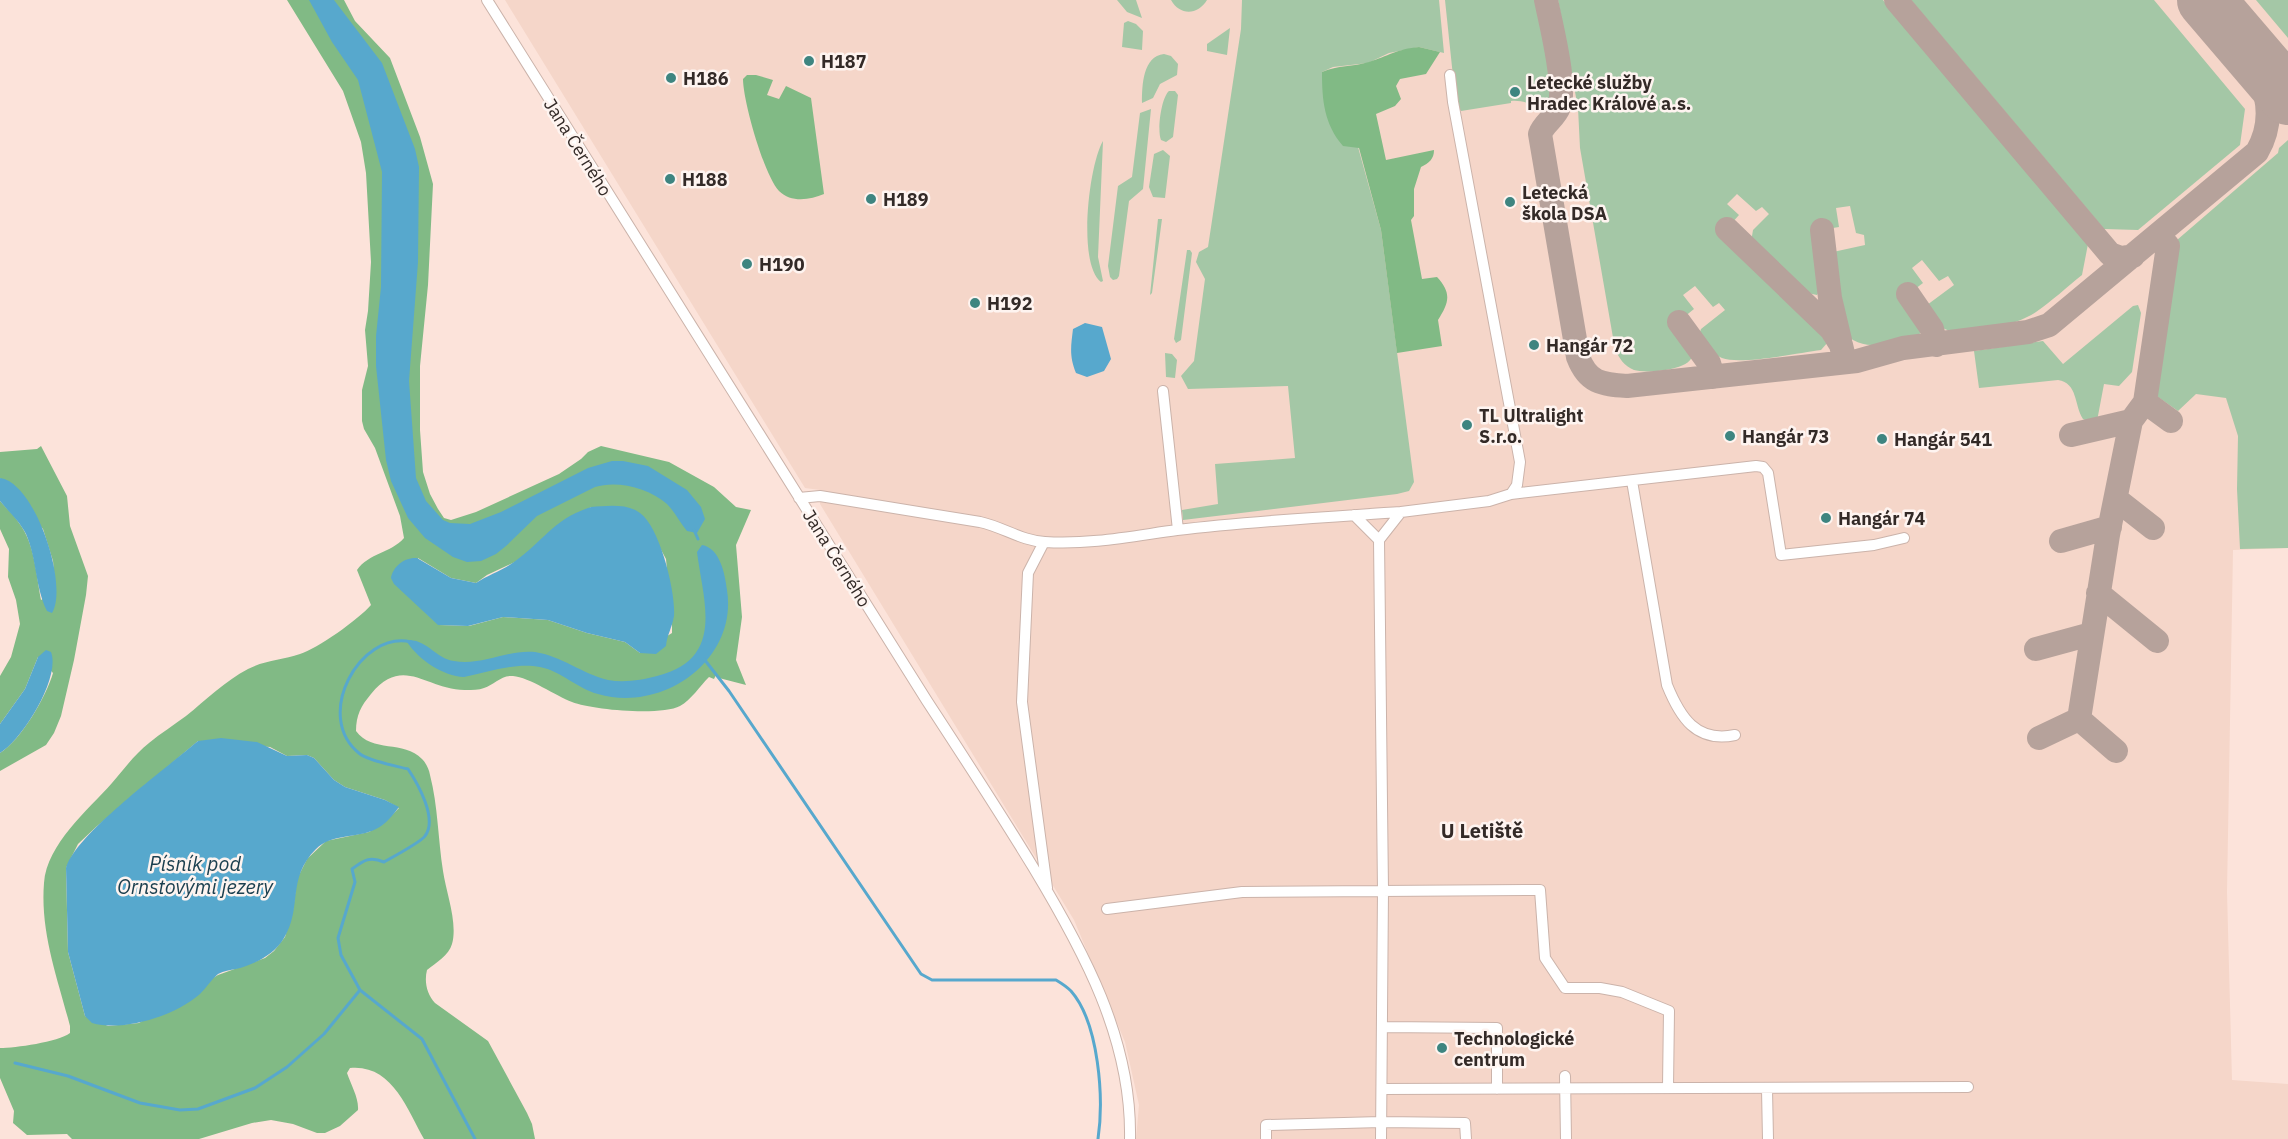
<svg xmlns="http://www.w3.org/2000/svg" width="2288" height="1139" viewBox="0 0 2288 1139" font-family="'IBM Plex Sans',sans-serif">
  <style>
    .built { fill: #f5d6c9 }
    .green { fill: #a4c7a6 }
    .forest { fill: #81ba85; fill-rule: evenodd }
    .water { fill: #57a8cd }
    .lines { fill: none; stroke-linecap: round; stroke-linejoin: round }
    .stream { stroke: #57a8cd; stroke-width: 3 }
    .taxiway { stroke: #b6a29b; stroke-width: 24 }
    .runway { stroke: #b6a29b; stroke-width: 58 }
    .minor-casing { stroke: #cbb3aa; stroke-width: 12 }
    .minor { stroke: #fff; stroke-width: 10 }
    .poi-dot { fill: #3e8580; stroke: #fef4f0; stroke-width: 2 }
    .labels { text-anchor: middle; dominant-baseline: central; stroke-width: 5; stroke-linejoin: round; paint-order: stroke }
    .poi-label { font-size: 18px; font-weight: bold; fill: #332a27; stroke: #fef4f0; text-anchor: start }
    .street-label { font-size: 18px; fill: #332a27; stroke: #fef4f0 }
    .neighbourhood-label { font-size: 20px; font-weight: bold; fill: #332a27; stroke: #fef4f0 }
    .water-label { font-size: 20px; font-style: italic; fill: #1c4050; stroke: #fef4f0 }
  </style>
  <rect width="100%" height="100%" fill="#fce3da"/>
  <path class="built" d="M505,0H2288V548L2233,550L2227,892L2232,1080L2288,1084V1139H1136L1139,1105L1125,1042L1074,920L820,504V490L805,488Z"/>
  <path class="green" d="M1117,0H1136L1142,18L1127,12Z
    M1171,0H1207C1198,15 1180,16 1171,0Z
    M1242,0H1439L1444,53L1419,47L1389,53L1368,63L1333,67L1322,72L1358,147L1381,230L1414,482L1409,491L1397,494L1183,520L1182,510L1218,504L1215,464L1295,458L1288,386L1188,389L1181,376L1194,361L1205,279L1196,262L1199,252L1208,247L1241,29Z
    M1445,0H1537L1552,89L1551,97C1535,111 1527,99 1511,101V103L1461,111L1456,105Z
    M1558,0H1883L2088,244L2082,275C2067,287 2052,301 2036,312C2018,325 1957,343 1939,325C1934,320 1931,311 1927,305L1954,285L1948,276L1939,281L1922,260L1912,268L1923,283L1903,298L1921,323L1922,331C1914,342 1903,341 1889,343C1877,345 1865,347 1853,340C1836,330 1835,272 1833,252L1865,245L1864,235L1856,233L1850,206L1836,208L1839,227L1815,231L1822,287L1817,295L1803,292L1751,242L1753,230L1769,214L1762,207L1756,211L1737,194L1727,204L1739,215L1722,234L1823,329L1828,337V342L1821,350C1798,353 1741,365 1722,358C1710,353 1705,344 1699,335L1701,329L1725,310L1719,303L1713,307L1695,286L1683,295L1694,309L1673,326C1679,334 1691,344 1692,354C1694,370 1646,374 1634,370C1624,366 1619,358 1615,349L1580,148L1578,108Z
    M1911,0H2154L2245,109L2240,145L2138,230L2104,229Z
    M2256,0H2288V38Z
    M1128,21L1136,24L1143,31L1142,50L1122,47L1124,23Z
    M1230,28L1227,55L1207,51V44Z
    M1164,54L1171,56L1178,64L1177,75L1160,84L1153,98L1142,103C1142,85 1143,56 1164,54Z
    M1169,91H1175L1178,95L1173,137L1166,142L1161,140C1157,131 1161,98 1169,91Z
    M1151,109L1143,189L1129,201L1119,276L1117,279L1113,280L1110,277L1108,266L1118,186L1132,177L1140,113Z
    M2288,140V548L2240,549L2237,489L2238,436L2226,398L2196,394L2178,411L2158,397L2154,384L2177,240L2278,153L2279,148Z
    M1103,141L1098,257L1103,281L1101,282C1077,264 1089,164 1103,141Z
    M1163,150L1170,156L1165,198L1153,197L1149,187L1154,154Z
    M1158,219H1162L1152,293L1150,295Z
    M1187,250H1190L1192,253L1181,340L1176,343L1174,339Z
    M2138,305L2141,313L2132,372L2119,386L2104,384L2097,421L2091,423L2083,419C2074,405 2078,383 2058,380L1979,388L1974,351L2043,341L2063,364L2133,306Z
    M1165,353L1172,354L1177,360L1175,378L1166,377Z"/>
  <path class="forest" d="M287,0H344L355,21L390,58L420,137L433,184L428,285L420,366V430L423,472L430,494L438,509L444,518L451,520L476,512L559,474L581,459L588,452L601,446L669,462L714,487L736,507L751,510L736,545L742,617L736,660L746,685L719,678L716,675L714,679L709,677C700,686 691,700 680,706C661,716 592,710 572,702C556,696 529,677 513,676C501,675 494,685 484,688C479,690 472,690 466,690C427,691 404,654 371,694C361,706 356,715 356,731C372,753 404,740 422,759C426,763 429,769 430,775C438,806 438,839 443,871C446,892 458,923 452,944C449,955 436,963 427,970C424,982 427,994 435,1003L488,1041L527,1113L532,1124L535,1139H424C407,1109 392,1064 350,1068L347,1073C351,1085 359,1098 358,1110L340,1126L325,1133H317L293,1124L271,1120L252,1123L199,1139H72L67,1134L27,1135L13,1123L14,1111L0,1078V1048C15,1048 58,1042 70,1033V1026C58,979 40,933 44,883C47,844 88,810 112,783C124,769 135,754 149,743C161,733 174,725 186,716C206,700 225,681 248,669C265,660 283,660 300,654C317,649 359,619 371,605L357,570C369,553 391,553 404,538L400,516L375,448L364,429L362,421V390L368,366L365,330L368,311L371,262L366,173L361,142L343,91ZM591,507H606L644,518L666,559L672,625V633L640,653L625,642L587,633L548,620L503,617L469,626L439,625L426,613L418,558L451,578L476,583L487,575L515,562ZM198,741L270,747L287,756L307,755L314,758L334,780L345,787L385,800L399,808L383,824L369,832L326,841L307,859L297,879L293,910L285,937L274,951L265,958L218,975L139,1023L108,1026L85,1016L68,952L66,868L78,844L96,827Z
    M1419,47L1440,52L1426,74L1400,79L1396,86L1401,99L1395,106L1376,114L1386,160L1434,150C1434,159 1429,163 1421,167L1414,189V216L1411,220L1422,279L1437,277C1452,293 1449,303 1438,320L1442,346L1397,353L1381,230L1359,148L1343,146C1324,124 1322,100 1322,72C1338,65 1353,67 1369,62C1388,56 1397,49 1419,47Z
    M747,75H756L773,80L767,95L779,99L786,86L811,98L824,194C810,200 791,203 779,191C764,175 743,101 743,79Z
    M41,446L67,496L70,526L88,576L86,595L74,660L61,716L54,733L46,745L0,771V753C21,740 46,697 53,673L38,657L25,689L0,724V676L11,657L20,624L16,600L8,577L9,549L0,529V501C6,508 14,515 19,523C35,544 36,574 41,600L56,592L53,561L43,529L0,478V452L37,449Z"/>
  <path class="water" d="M309,0H334L382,63L415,149L419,167L418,262L409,381L416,478L426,501L443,520L450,523L470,524L501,512L588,468L612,461H623L648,466L687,490L701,507L705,519L697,533L687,531C680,523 675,512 667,504C649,488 617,480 595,487L537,516L506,546L496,554L481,561L467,562L453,557L425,538L408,518L391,481L386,460L376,366V336L381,287L382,172L358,80L332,42Z
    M1085,323L1102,327L1111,359L1104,371L1087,377L1076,373C1069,356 1071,346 1073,329Z
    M0,478C35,482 69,585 52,613L47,611C35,587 37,559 26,534C20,522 9,512 0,501Z
    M591,507C606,506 627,503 640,513C660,527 676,593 674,616C672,628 667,635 666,646L656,654L640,653L625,642L587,633L548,620L503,617L468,626L438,625L394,584L391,578C393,566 405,557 417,558L451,578L476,583C488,575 502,571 514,562C543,542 553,519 591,507Z
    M702,545C720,548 725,574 727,590C738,660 663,713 598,694C578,689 561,671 540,667C516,662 488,672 464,677C443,676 419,660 407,642L410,640C428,641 437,659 454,661C482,666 508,649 535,652C561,656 583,674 608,680C624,683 642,680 657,676C726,659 703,601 697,552Z
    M46,650L51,652C61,678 22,740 0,753V724L25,689L38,657Z
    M221,738L257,742L287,756L307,755L314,758L334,780L345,787L385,800L399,807C393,815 385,825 376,829C357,839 332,833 316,849C286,879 303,907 284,938C274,955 255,964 236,969C230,970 224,971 218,974C211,980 206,988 200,994C175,1016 124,1032 92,1023L85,1016L68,952L66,868C75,835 164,770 193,745L198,741Z"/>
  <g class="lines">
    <path class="stream" d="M694,530L698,539
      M411,642C360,630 312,717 360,754C369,761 396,766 408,769C418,784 438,819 425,836C421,842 391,858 384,862C370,856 364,860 352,869L355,882L338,938L341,955L360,990L422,1039L475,1139
      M704,659L729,691L921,974L932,980H1056C1061,983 1067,987 1071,991C1099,1023 1104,1098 1098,1139
      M15,1063L68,1076L140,1103L180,1110L198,1109L255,1088L287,1067L324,1034L360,990"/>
    <path class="taxiway" d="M1546,0C1551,25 1567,86 1559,107C1555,118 1544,123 1540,134L1578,357C1588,383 1601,384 1627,386L1857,361L1903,348L2028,332L2049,325L2257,152C2288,99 2246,50 2212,9
      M1896,0L2110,254L2121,258L2133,256
      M1727,229L1831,329L1841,345L1845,362
      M1822,230L1830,298L1840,340
      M1908,294L1932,329L1936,345
      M1679,322L1709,363L1713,377
      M2145,402L2171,421
      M2071,435L2131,421
      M2116,499L2153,528
      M2061,541L2110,527
      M2098,593L2157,641
      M2036,649L2091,634
      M2079,719L2108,535L2131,421L2145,402L2168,246L2161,238L2153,239
      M2079,719L2116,751
      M2039,738L2079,719"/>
    <path class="runway" d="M2206,0L2288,96"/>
    <g class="minor-casing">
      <path id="minor" d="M487,0L927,701C963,756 999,811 1033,867C1083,950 1132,1039 1130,1139
        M1450,75L1453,102L1520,462L1517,485L1511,494
        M1163,391L1178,530
        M1632,481L1667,685C1680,717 1696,743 1735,735
        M799,498L820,496L980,522C1003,527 1022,541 1045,542C1089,545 1133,536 1177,530C1251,521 1327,517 1401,512
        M1354,515L1379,540
        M1044,542L1028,573L1022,702L1047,888
        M1107,909L1242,892L1540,890L1545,958L1565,988H1600L1622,992L1669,1011L1668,1087
        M1382,1027L1497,1028V1089
        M1565,1076L1566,1139
        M1382,1089L1968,1087
        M1767,1089L1768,1139
        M1266,1139V1125L1381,1122L1465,1123L1466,1139
        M1381,1139L1383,890L1379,540L1401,512L1489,501L1511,494L1756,466L1763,467L1768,473L1781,555L1874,545L1904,538"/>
    </g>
    <use href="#minor" class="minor"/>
  </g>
  <g class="poi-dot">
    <circle cx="809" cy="61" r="6"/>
    <circle cx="671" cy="78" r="6"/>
    <circle cx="1515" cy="92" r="6"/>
    <circle cx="670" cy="179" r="6"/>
    <circle cx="871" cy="199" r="6"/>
    <circle cx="1510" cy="202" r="6"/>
    <circle cx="747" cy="264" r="6"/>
    <circle cx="975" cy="303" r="6"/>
    <circle cx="1534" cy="345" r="6"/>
    <circle cx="1467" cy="425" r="6"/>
    <circle cx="1730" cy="436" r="6"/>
    <circle cx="1882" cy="439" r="6"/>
    <circle cx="1826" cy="518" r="6"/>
    <circle cx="1442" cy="1048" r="6"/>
  </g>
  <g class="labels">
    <g class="poi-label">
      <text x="821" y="61">H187</text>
      <text x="683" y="78">H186</text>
      <text x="1527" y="82">Letecké služby<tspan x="1527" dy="21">Hradec Králové a.s.</tspan></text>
      <text x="682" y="179">H188</text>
      <text x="1522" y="192">Letecká<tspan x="1522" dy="21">škola DSA</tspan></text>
      <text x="883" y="199">H189</text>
      <text x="759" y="264">H190</text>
      <text x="987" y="303">H192</text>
      <text x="1546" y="345">Hangár 72</text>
      <text x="1479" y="415">TL Ultralight<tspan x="1479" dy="21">S.r.o.</tspan></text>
      <text x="1742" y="436">Hangár 73</text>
      <text x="1894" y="439">Hangár 541</text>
      <text x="1838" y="518">Hangár 74</text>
      <text x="1454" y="1038">Technologické<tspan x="1454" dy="21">centrum</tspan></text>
    </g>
    <g class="street-label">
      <text transform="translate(578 147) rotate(58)">Jana Černého</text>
      <text transform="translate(837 558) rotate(58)">Jana Černého</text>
    </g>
    <g class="neighbourhood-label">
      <text x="1482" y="830">U Letiště</text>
    </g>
    <g class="water-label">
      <text x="195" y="863">Písník pod<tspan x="195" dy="23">Ornstovými jezery</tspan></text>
    </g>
  </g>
</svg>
